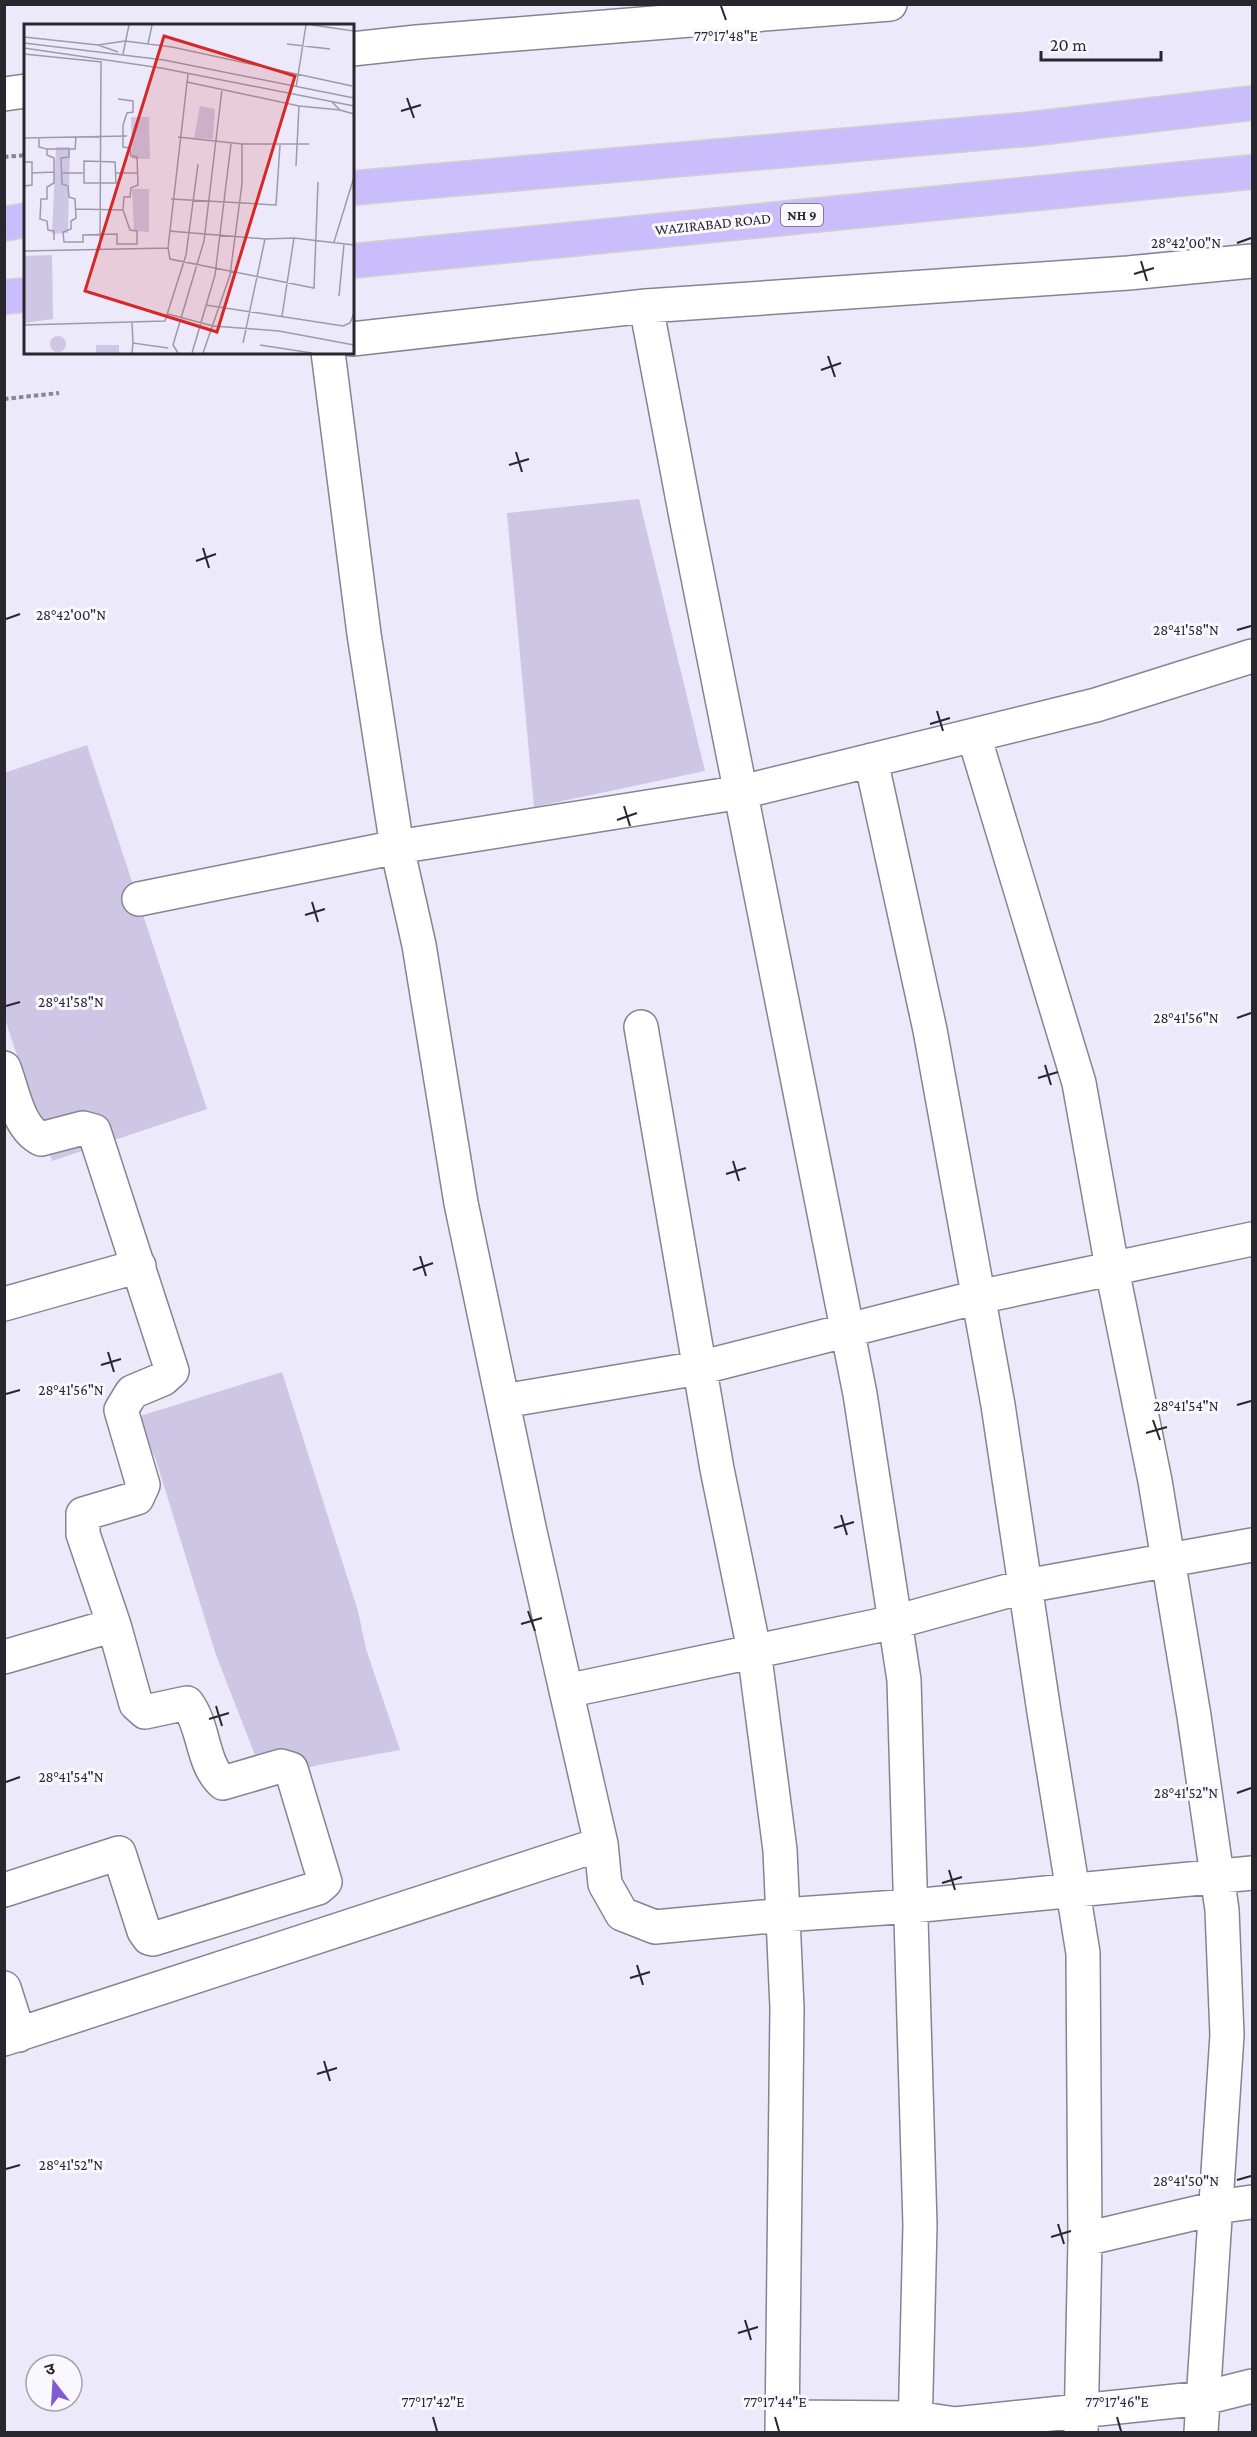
<svg xmlns="http://www.w3.org/2000/svg" width="1257" height="2437" viewBox="0 0 1257 2437" font-family="'Crimson Pro','Noto Sans Devanagari',serif">
  <style>
    .green { fill: #cdc7e5 }
    .lines { fill: none; stroke-linecap: round; stroke-linejoin: round }
    .minor-casing { stroke: #868392; stroke-width: 36 }
    .highway-casing { stroke: #d0cfd1; stroke-width: 36 }
    .path { stroke: #898793; stroke-width: 4; stroke-dasharray: 4.5 3; stroke-linecap: butt }
    .minor { stroke: #fff; stroke-width: 33 }
    .highway { stroke: #cabdfc; stroke-width: 33 }
    .ticks { fill: none; stroke: #28272d; stroke-width: 2 }
    .labels { text-anchor: middle; dominant-baseline: central; stroke-width: 6; stroke-linejoin: round; paint-order: stroke }
    .shield { fill: #f9f8ff; stroke: #67666c; stroke-width: 1.5 }
    .shield-label { font-size: 14px; font-weight: bold; fill: #28272d }
    .street-label { font-size: 15px; fill: #28272d; stroke: #f9f8ff }
    .inset-road { fill: none; stroke: #9e9ba8; stroke-width: 1.5 }
    .view { fill: #d62828; fill-opacity: 0.15; stroke: #d62828; stroke-width: 3 }
    .inset-edge { fill: none; stroke: #28272d; stroke-width: 3 }
    .ticks-label { font-size: 15px; text-anchor: middle; fill: #28272d; stroke: #f9f8ff; stroke-width: 6; stroke-linejoin: round; paint-order: stroke }
  </style>
  <rect width="100%" height="100%" fill="#ece9fa"/>
  <path class="green" d="M639,499L705,771L534,807L507,513Z
    M87,745L207,1109L52,1161L5,1019L4,773Z
    M282,1372L358,1611L366,1649L400,1750L318,1765L265,1781L216,1655L156,1460L137,1417Z"/>
  <g class="lines">
    <g class="minor-casing">
      <path id="minor" d="M352,49L417,42L890,4
        M4,94L26,91
        M646,306L687,522L860,1394L904,1680L920,2225L915,2432
        M352,339L646,306L1128,273L1252,261
        M974,736L1079,1083L1115,1284L1155,1481L1194,1716L1222,1910L1227,2035L1201,2432
        M871,760L930,1030L998,1405L1044,1712L1083,1953L1085,2239L1081,2432
        M139,899L397,847L742,792L1096,705L1252,656
        M641,1027L717,1469L754,1650L780,1850L787,2008L782,2432
        M4,1068C13,1091 18,1128 41,1139L83,1128L94,1131L172,1371L163,1379L132,1392L121,1410L143,1485L137,1498L83,1514V1534L114,1625L4,1657
        M4,1304L139,1266
        M503,1401L699,1368L978,1297L1252,1239
        M566,1691L895,1622L1026,1586L1252,1545
        M601,1844L605,1884L622,1914L655,1927L783,1915L912,1906L1252,1873
        M4,1890L119,1853L144,1931L149,1938L153,1939L318,1888L325,1882L291,1769L281,1766L223,1783C201,1763 205,1727 187,1703L145,1712L136,1704L114,1625
        M4,1988L19,2035
        M4,2039L601,1844L530,1532L461,1203L419,945L397,847L364,634L328,352
        M1085,2239L1230,2205L1252,2202
        M783,2417L916,2418L955,2424L1204,2398L1252,2386"/>
    </g>
    <g class="highway-casing">
      <path id="highway" d="M352,188L1030,129L1252,103
        M4,224L26,220
        M352,261L1252,172
        M4,297L26,295"/>
    </g>
    <path class="path" d="M4,157L26,155
      M4,399L59,393"/>
    <use href="#minor" class="minor"/>
    <use href="#highway" class="highway"/>
  </g>
  <path class="ticks" d="M721,6L726,20M407,98L414,118M401,111L421,105M1237,243L1251,238M1141,261L1147,281M1134,274L1154,268M828,356L835,377M821,370L841,363M516,452L522,472M509,465L529,459M203,548L209,568M196,561L216,554M6,619L20,614M1237,630L1251,626M937,711L943,731M930,724L950,718M624,806L630,826M617,820L637,813M312,902L318,922M305,915L325,909M6,1006L20,1002M1237,1018L1251,1013M1045,1065L1051,1085M1038,1078L1058,1072M733,1161L739,1181M726,1174L746,1168M420,1256L426,1276M413,1270L433,1263M108,1352L114,1372M101,1365L121,1359M6,1394L20,1390M1237,1405L1251,1401M1153,1420L1160,1440M1146,1433L1167,1427M841,1515L847,1535M834,1528L854,1522M528,1611L535,1631M521,1624L542,1618M216,1706L222,1726M209,1719L229,1713M6,1782L20,1777M1237,1793L1251,1788M949,1870L955,1890M942,1883L962,1877M637,1965L643,1985M630,1978L650,1972M324,2061L330,2081M317,2074L337,2068M6,2169L20,2165M1237,2180L1251,2176M1058,2224L1064,2244M1051,2237L1071,2231M745,2320L751,2340M738,2333L758,2327M433,2417L437,2431M775,2417L779,2431M1117,2417L1121,2431"/>
  <g class="labels">
    <rect class="shield" x="781" y="204" width="42" height="22" rx="4.5"/>
    <g class="shield-label">
      <text x="802" y="215">NH 9</text>
    </g>
    <g class="street-label">
      <text transform="translate(713 224) rotate(-6)">WAZIRABAD ROAD</text>
    </g>
  </g>
  <g transform="translate(24 24)">
    <rect width="330" height="330" fill="#ece9fa"/>
    <path d="M176,82L191,85L189,115L170,114ZM107,93H125L126,135H108ZM32,123H46L44,209L28,210ZM108,165H125V208L110,207ZM28,231L29,295L0,299V232ZM26 320a8 8 0 1 1 16 0a8 8 0 1 1-16 0ZM72,321H95V329H72Z" fill="#cdc7e5"/>
    <path class="inset-road" d="M288,1L330,7M0,13L74,21L94,28M0,19L140,36L330,74M124,20L128,1M263,20L306,25M74,21L101,17L148,23L328,62M0,24L137,44L330,82M0,30L78,38M99,30L105,1M163,58L275,82L316,86M272,64L282,1M308,78L316,86L330,90M15,113V123L23,125V131L30,134V159L23,163V175H17L16,195L23,197L24,206L30,207V216M154,113L218,120H285M0,114L103,112M23,125H51L52,113M45,125V133L37,134L38,160L44,162L45,173L51,175L52,194L47,197V205L39,208L40,218H59V211L93,210V220H113V207L106,206L99,186M60,137L91,138L92,159H60ZM0,138H8V161L0,162M272,142L275,82M8,149L30,148M38,149H59M92,149H114M147,175L252,181L256,121M51,185L99,186L100,173H106L107,164L114,161L113,133L107,132L106,124L99,123V101L103,89L109,88V77L94,75M145,207L241,215M310,218L330,153M144,224L146,235L290,264L294,158M76,226L77,38M0,227L144,224L164,50M315,272L320,220M182,281L319,302L326,299L330,289M144,290L189,302L255,307L330,321M258,292L270,214M108,298L109,319M0,301L141,297L162,231L174,140M219,319L241,215L270,214L330,221M236,321L288,329M108,329L109,319L144,324M154,329L149,321L180,217L198,65M168,329L191,251L207,120M179,329L206,251L218,160V120"/>
    <path class="view" d="M140,12L271,52L193,308L61,267Z"/>
    <rect width="330" height="330" class="inset-edge"/>
  </g>
  <g class="ticks-label">
    <text x="726" y="41">77°17'48"E</text>
    <text x="1186" y="248">28°42'00"N</text>
    <text x="71" y="620">28°42'00"N</text>
    <text x="1186" y="635">28°41'58"N</text>
    <text x="71" y="1007">28°41'58"N</text>
    <text x="1186" y="1023">28°41'56"N</text>
    <text x="71" y="1395">28°41'56"N</text>
    <text x="1186" y="1411">28°41'54"N</text>
    <text x="71" y="1782">28°41'54"N</text>
    <text x="1186" y="1798">28°41'52"N</text>
    <text x="71" y="2170">28°41'52"N</text>
    <text x="1186" y="2186">28°41'50"N</text>
    <text x="433" y="2407">77°17'42"E</text>
    <text x="775" y="2407">77°17'44"E</text>
    <text x="1117" y="2407">77°17'46"E</text>
  </g>
  <rect width="1257" height="2437" fill="none" stroke="#28272d" stroke-width="12"/>
  <g transform="translate(54 2383) rotate(343)"><circle r="28" fill="#f9f8ff" stroke="#a5a4ab" stroke-width="1.5"/>
  <path d="M0-4.5L10 22L0 15L-10 22Z" fill="#7f5ad4"/>
  <text y="-9" font-size="16" font-weight="bold" text-anchor="middle" fill="#28272d">उ</text>
  </g>
  <path d="M1041 51v9h120v-9" fill="none" stroke="#28272d" stroke-width="3"/>
  <text x="1050" y="51" font-size="18" fill="#28272d" stroke="#f9f8ff" stroke-width="4.5" paint-order="stroke">20 m</text>
</svg>
